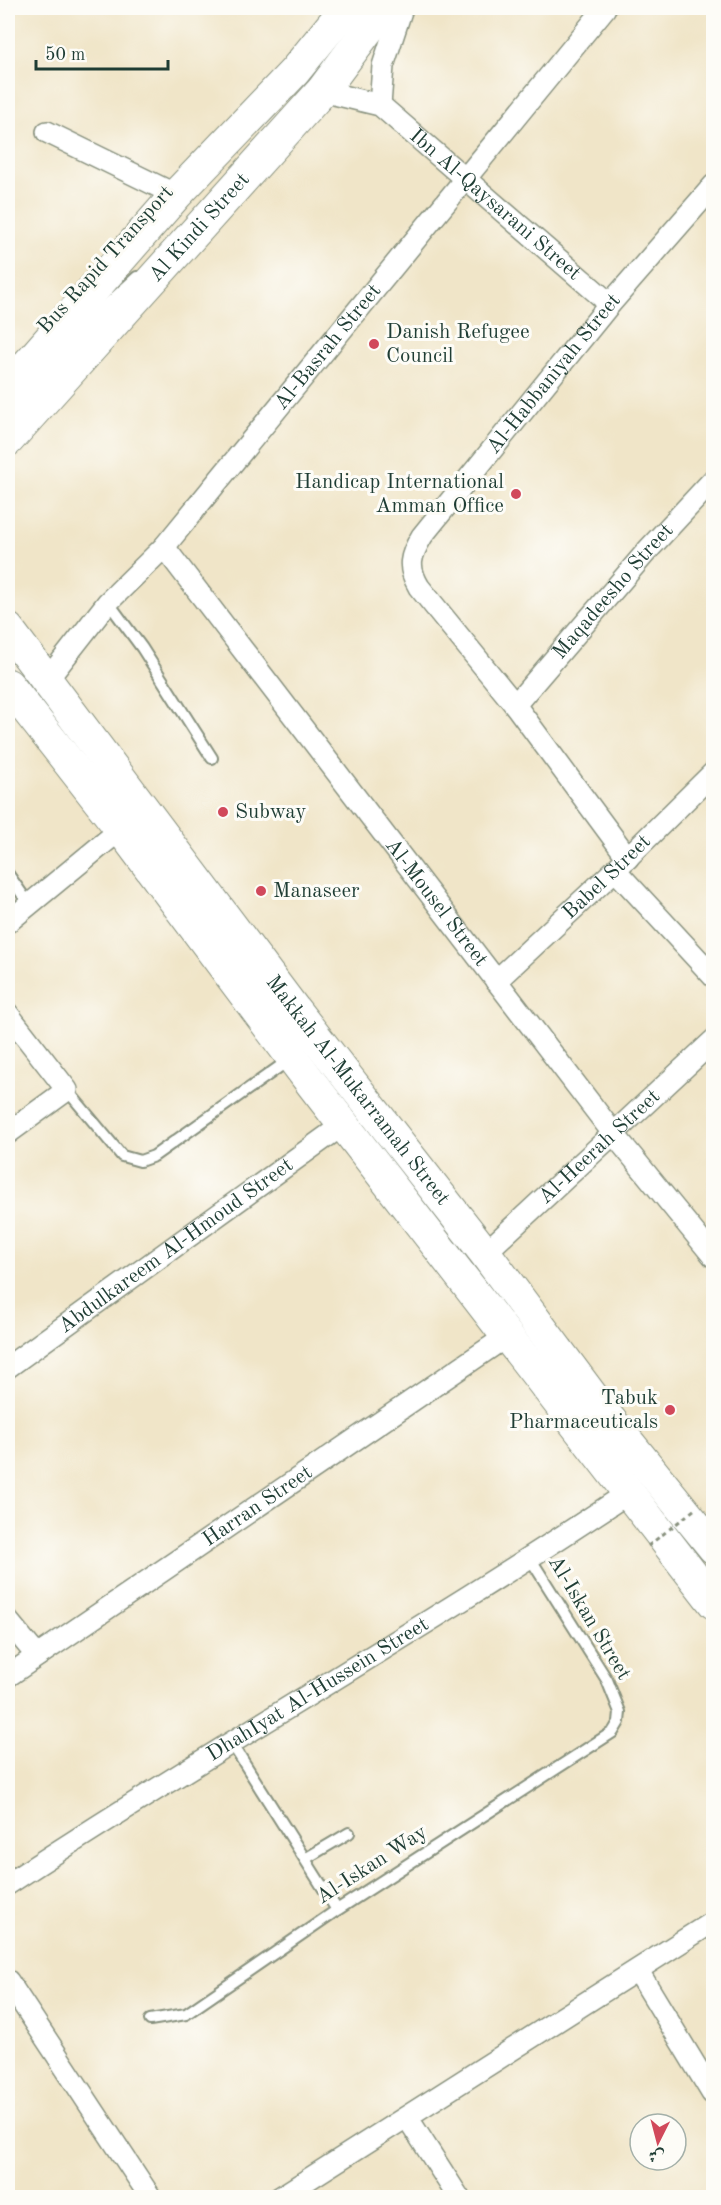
<svg xmlns="http://www.w3.org/2000/svg" width="721" height="2205" viewBox="0 0 721 2205" font-family="'Old Standard TT',Amiri,serif">
  <style>
    .lines { fill: none; stroke-linecap: round; stroke-linejoin: round }
    .lane-casing { stroke: #88917e; stroke-width: 14 }
    .street-casing { stroke: #88917e; stroke-width: 24 }
    .primary-casing { stroke: #88917e; stroke-width: 34 }
    .lane { stroke: #fff; stroke-width: 10 }
    .street { stroke: #fff; stroke-width: 21 }
    .primary { stroke: #fff; stroke-width: 32 }
    .path-bridge { stroke: #88917e; stroke-width: 3; stroke-dasharray: 4.5 4.5; stroke-linecap: butt }
    .poi-dot { fill: #d1495b; stroke: #fdfcf7; stroke-width: 2 }
    .labels { text-anchor: middle; dominant-baseline: central; stroke-width: 6; stroke-linejoin: round; paint-order: stroke }
    .street-label { font-size: 21px; fill: #1f3d34; stroke: #fdfcf7 }
    .poi-label { font-size: 21px; fill: #1f3d34; stroke: #fdfcf7; text-anchor: start }
  </style>
  <rect width="100%" height="100%" fill="#fdfcf7"/>
  <filter id="ink" filterUnits="userSpaceOnUse"><feTurbulence type="fractalNoise" baseFrequency=".0167" numOctaves="2"/><feDisplacementMap in="SourceGraphic" scale="12" xChannelSelector="R" yChannelSelector="G"/><feConvolveMatrix kernelMatrix="1 2 1 2 8 2 1 2 1" color-interpolation-filters="sRGB"/></filter>
  <filter id="wash" filterUnits="userSpaceOnUse"><feTurbulence type="fractalNoise" baseFrequency=".008" numOctaves="4" result="noise"/><feDisplacementMap in="SourceGraphic" scale="24" xChannelSelector="R" yChannelSelector="G"/><feGaussianBlur stdDeviation="1.35" result="paint"/><feColorMatrix in="noise" values="0 0 0 0 0 0 0 0 0 0 0 0 0 0 0 0 0 1.4 0 .05"/><feComposite in="paint" operator="in"/></filter>
  <g filter="url(#wash)">
    <rect width="100%" height="100%" fill="#f0e5c8"/>
  </g>
  <g filter="url(#ink)">
    <g class="lines">
      <g class="lane-casing">
        <path id="lane" d="M8,414L99,312L137,277
          M108,602L142,648L212,758
          M8,874L29,904
          M67,1090L122,1156L140,1161L154,1156L289,1060
          M231,1742L337,1910
          M305,1859L349,1833
          M150,2020L186,2014L337,1910L613,1732L619,1722L620,1712L607,1680L530,1558"/>
      </g>
      <g class="street-casing">
        <g id="street">
          <path id="s1" d="M322,91L380,105L610,304"/>
          <path d="M380,105L383,66L402,8"/>
          <path d="M47,132L176,195"/>
          <path id="s2" d="M164,547L613,1133L714,1257"/>
          <path id="s3" d="M47,680L108,602L164,547L605,8"/>
          <path id="s4" d="M515,705L647,551L714,479"/>
          <path id="s5" d="M628,858L515,705L419,587C407,567 410,556 422,536L610,304L714,185"/>
          <path d="M615,870L714,977"/>
          <path d="M8,922L121,829"/>
          <path id="s6" d="M496,981L615,870L714,772"/>
          <path d="M8,1014L67,1090L8,1133"/>
          <path id="s7" d="M485,1253L714,1040"/>
          <path id="s8" d="M8,1367L344,1124"/>
          <path d="M8,1621L37,1656"/>
          <path id="s9" d="M8,1676L507,1336"/>
          <path id="s10" d="M8,1884C211,1750 425,1629 628,1493"/>
          <path d="M638,1971L712,2093"/>
          <path d="M8,1981L151,2198"/>
          <path d="M407,2117L459,2198"/>
          <path d="M279,2198L714,1921"/>
        </g>
      </g>
      <g class="primary-casing">
        <g id="primary">
          <path d="M8,387L176,195L294,72L346,8"/>
          <path id="s11" d="M8,440L322,91L384,8"/>
          <path id="s12" d="M8,629L293,1008L485,1253L606,1415L714,1548"/>
          <path d="M8,685L121,829L312,1084L714,1603"/>
        </g>
      </g>
      <use href="#lane" class="lane"/>
      <use href="#street" class="street"/>
      <use href="#primary" class="primary"/>
      <path class="path-bridge" d="M648,1546L695,1509"/>
    </g>
  </g>
  <g class="poi-dot">
    <circle cx="374" cy="344" r="6"/>
    <circle cx="516" cy="494" r="6"/>
    <circle cx="223" cy="812" r="6"/>
    <circle cx="261" cy="891" r="6"/>
    <circle cx="670" cy="1410" r="6"/>
  </g>
  <g class="labels">
    <g class="street-label">
      <text stroke="none"><textPath href="#s1" startOffset="212">Ibn Al-Qaysarani Street</textPath></text>
      <text stroke="none"><textPath href="#s11" startOffset="286">Al Kindi Street</textPath></text>
      <text transform="translate(106 260) rotate(-48)">Bus Rapid Transport</text>
      <text stroke="none"><textPath href="#s3" startOffset="436">Al-Basrah Street</textPath></text>
      <text stroke="none"><textPath href="#s5" startOffset="606">Al-Habbaniyah Street</textPath></text>
      <text stroke="none"><textPath href="#s4" startOffset="150">Maqadeesho Street</textPath></text>
      <text stroke="none"><textPath href="#s6" startOffset="152">Babel Street</textPath></text>
      <text stroke="none"><textPath href="#s2" startOffset="448">Al-Mousel Street</textPath></text>
      <text stroke="none"><textPath href="#s12" startOffset="579">Makkah Al-Mukarramah Street</textPath></text>
      <text stroke="none"><textPath href="#s7" startOffset="156">Al-Heerah Street</textPath></text>
      <text stroke="none"><textPath href="#s8" startOffset="207">Abdulkareem Al-Hmoud Street</textPath></text>
      <text stroke="none"><textPath href="#s9" startOffset="302">Harran Street</textPath></text>
      <text transform="translate(589 1618) rotate(59)">Al-Iskan Street</text>
      <text stroke="none"><textPath href="#s10" startOffset="366">DhahIyat Al-Hussein Street</textPath></text>
      <text transform="translate(372 1865) rotate(-33)">Al-Iskan Way</text>
    </g>
    <g class="poi-label">
      <text x="386" y="332">Danish Refugee<tspan x="386" dy="24">Council</tspan></text>
      <text x="504" y="482" text-anchor="end">Handicap International<tspan x="504" dy="24">Amman Office</tspan></text>
      <text x="235" y="812">Subway</text>
      <text x="273" y="891">Manaseer</text>
      <text x="658" y="1398" text-anchor="end">Tabuk<tspan x="658" dy="24">Pharmaceuticals</tspan></text>
    </g>
  </g>
  <rect width="721" height="2205" fill="none" stroke="#fdfcf7" stroke-width="30"/>
  <g transform="translate(658 2142) rotate(186)"><circle r="28" fill="#fdfcf7" stroke="#a4b0a9" stroke-width="1.5"/>
  <path d="M0-4.5L10 22L0 15L-10 22Z" fill="#d1495b"/>
  <text y="-9" font-size="16" font-weight="bold" text-anchor="middle" fill="#1f3d34">ش</text>
  </g>
  <path d="M36 60v9h132v-9" fill="none" stroke="#1f3d34" stroke-width="3"/>
  <text x="45" y="60" font-size="18" fill="#1f3d34" stroke="#fdfcf7" stroke-width="4.5" paint-order="stroke">50 m</text>
</svg>
